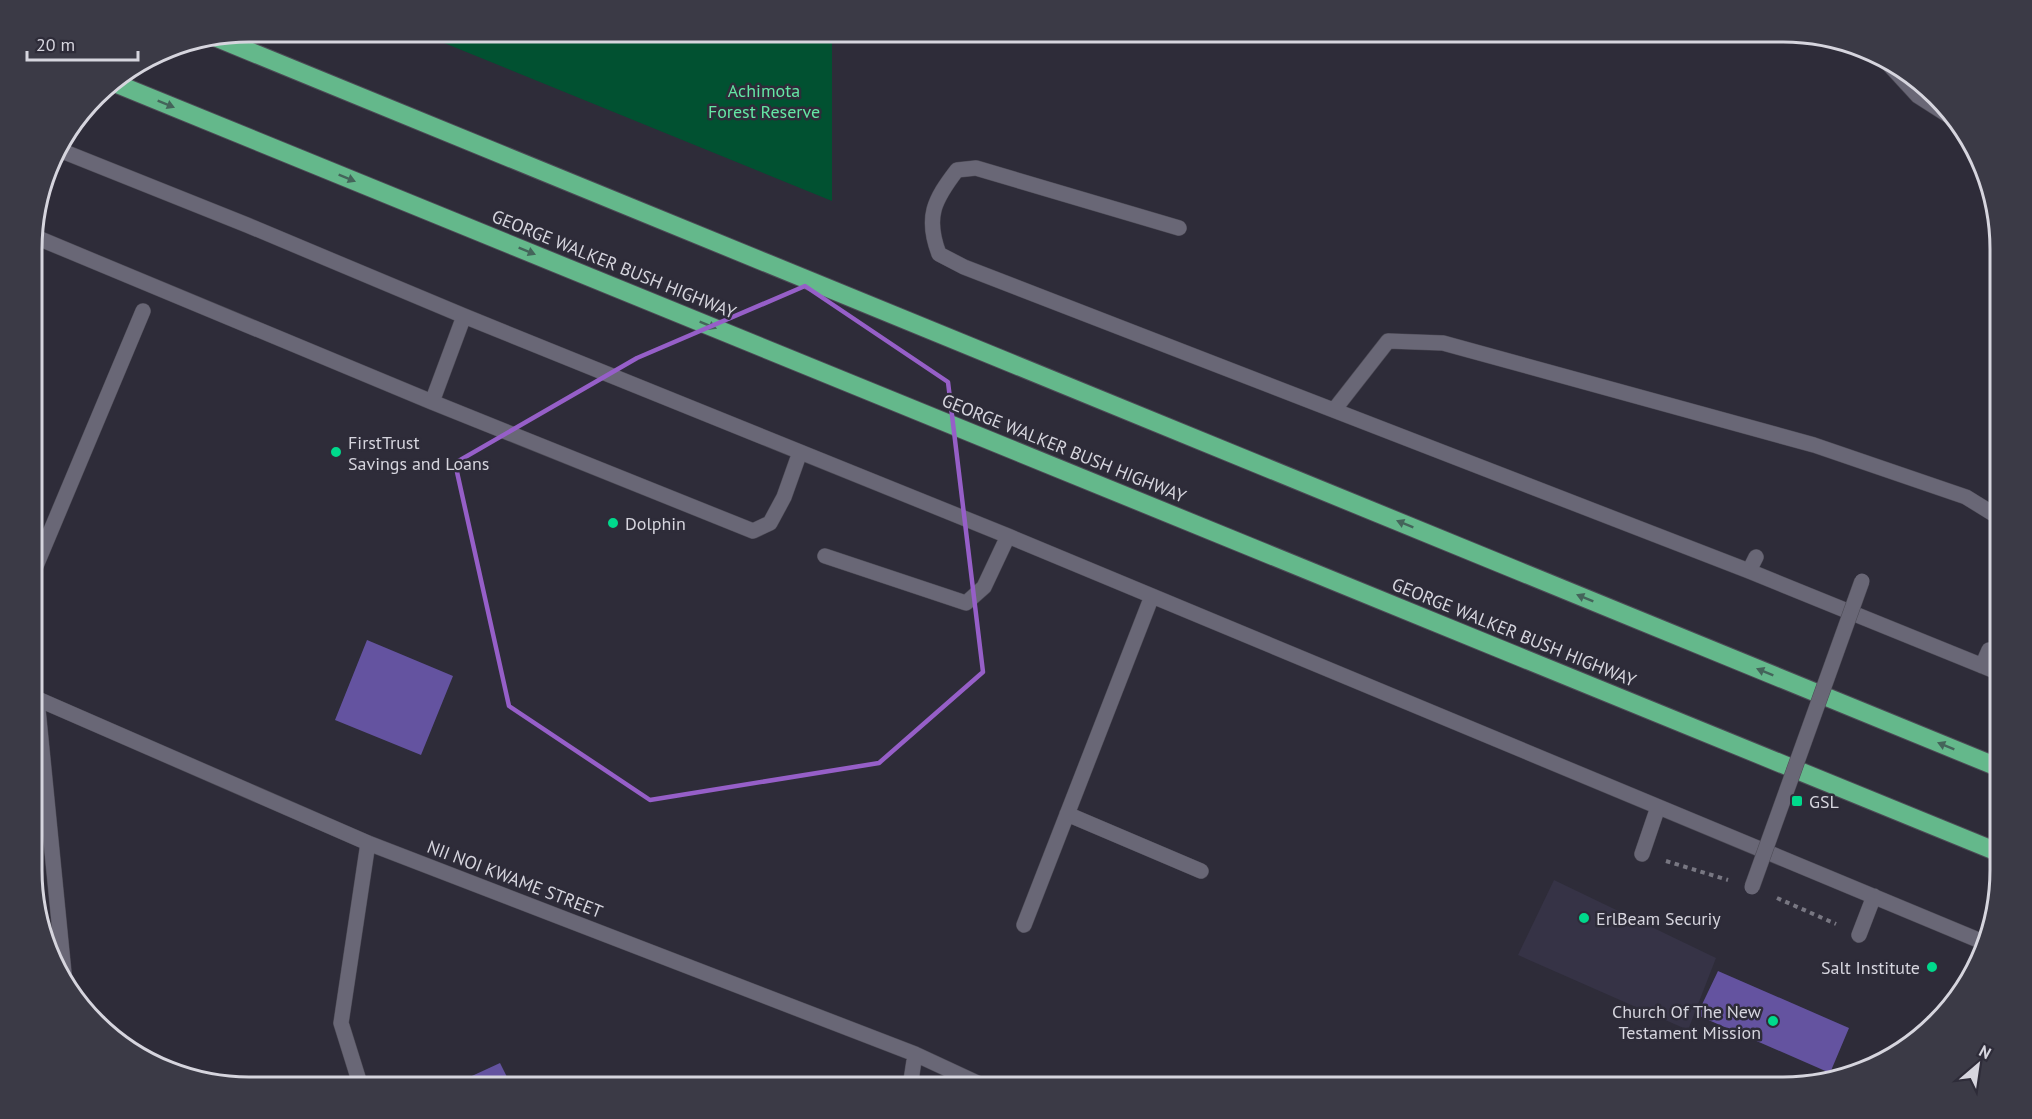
<svg xmlns="http://www.w3.org/2000/svg" width="2032" height="1119" viewBox="0 0 2032 1119" font-family="'PT Sans',sans-serif">
  <style>
    .built { fill: #363346 }
    .green { fill: #015131 }
    .building { fill: #6453a0 }
    .lines { fill: none; stroke-linecap: round; stroke-linejoin: round }
    .minor-casing { stroke: #4c4a55; stroke-width: 16 }
    .highway-casing { stroke: #4c4a55; stroke-width: 20 }
    .path { stroke: #787782; stroke-width: 4; stroke-dasharray: 4.5 4.5; stroke-linecap: butt }
    .minor { stroke: #696776; stroke-width: 15 }
    .highway { stroke: #64b88b; stroke-width: 18 }
    .minor-bridge-casing { stroke: #4c4a55; stroke-width: 16; stroke-linecap: butt }
    .minor-bridge { stroke: #696776; stroke-width: 15 }
    .oneway { fill: #44645a }
    .marked { fill: none; stroke: #965fc8; stroke-width: 4.5; stroke-linejoin: round }
    .poi-dot { fill: #00d98c; stroke: #2e2c39; stroke-width: 2 }
    .labels { text-anchor: middle; dominant-baseline: central; stroke-width: 5; stroke-linejoin: round; paint-order: stroke }
    .park-label { font-size: 18px; fill: #64e7a5; stroke: #2e2c39 }
    .street-label { font-size: 18px; fill: #d6d5de; stroke: #2e2c39 }
    .poi-label { font-size: 18px; fill: #d6d5de; stroke: #2e2c39; text-anchor: start }
    .rim { fill: none; stroke: #d6d5de; stroke-width: 3 }
  </style>
  <rect width="100%" height="100%" fill="#2e2c39"/>
  <path class="built" d="M1554,880L1716,958L1688,1030L1518,955Z"/>
  <path class="green" d="M417,32H832V201Z"/>
  <path class="building" d="M367,640L453,676L421,755L335,720Z
    M1718,971L1849,1028L1830,1073L1697,1015Z
    M500,1063L512,1087H448Z
    M770,1082L799,1086V1087H770Z"/>
  <g class="lines">
    <g class="minor-casing">
      <path id="minor" d="M1883,58L1918,96L1954,119
        M57,149L247,225L464,316L1008,536L1983,942
        M1179,228L976,168L957,170C934,200 925,217 939,254L964,267L1749,571L2000,673
        M33,236L432,402L753,531L770,523L784,497L800,452
        M432,402L464,316
        M1334,410L1388,341L1443,343L1814,445L1966,497L2000,518
        M825,556L966,603L984,587L1008,536
        M1749,571L1756,557
        M33,573L143,311
        M1982,666L1989,650
        M33,697L368,843L915,1054L986,1087
        M37,699L65,983
        M1067,814L1201,871
        M1642,854L1658,807
        M1024,925L1152,596
        M1859,935L1874,896
        M361,1087L341,1023L368,843
        M910,1087L915,1054"/>
    </g>
    <g class="highway-casing">
      <path id="highway" d="M217,38L2000,768
        M112,82L2000,853"/>
    </g>
    <path class="path" d="M1666,861L1728,880
      M1777,898L1836,924"/>
    <use href="#minor" class="minor"/>
    <use href="#highway" class="highway"/>
    <g class="minor-bridge-casing">
      <path id="minor-bridge" d="M1752,887L1862,581"/>
    </g>
    <use href="#minor-bridge" class="minor-bridge"/>
  </g>
  <defs><path id="oneway-solid" d="M-6-.8H1V-3.2L6.5 0L1 3.2V.8H-6Z" transform="scale(1.5)"/></defs>
  <g class="oneway">
    <use href="#oneway-solid" transform="translate(166 104) rotate(22)"/>
    <use href="#oneway-solid" transform="translate(347 178) rotate(22)"/>
    <use href="#oneway-solid" transform="translate(527 251) rotate(22)"/>
    <use href="#oneway-solid" transform="translate(708 325) rotate(22)"/>
    <use href="#oneway-solid" transform="translate(1405 524) rotate(-158)"/>
    <use href="#oneway-solid" transform="translate(1585 598) rotate(-158)"/>
    <use href="#oneway-solid" transform="translate(1765 672) rotate(-158)"/>
    <use href="#oneway-solid" transform="translate(1946 746) rotate(-158)"/>
  </g>
  <path class="marked" d="M805,286L948,382L983,672L879,763L650,800L509,706L455,463L637,358Z"/>
  <g class="poi-dot">
    <circle cx="336" cy="452" r="6"/>
    <circle cx="613" cy="523" r="6"/>
    <rect x="1791" y="795" width="12" height="12" rx="3"/>
    <circle cx="1584" cy="918" r="6"/>
    <circle cx="1932" cy="967" r="6"/>
    <circle cx="1773" cy="1021" r="6"/>
  </g>
  <g class="labels">
    <g class="park-label">
      <text x="764" y="90">Achimota<tspan x="764" dy="21">Forest Reserve</tspan></text>
    </g>
    <g class="street-label">
      <text transform="translate(614 264) rotate(22)">GEORGE WALKER BUSH HIGHWAY</text>
      <text transform="translate(1064 448) rotate(22)">GEORGE WALKER BUSH HIGHWAY</text>
      <text transform="translate(1514 632) rotate(22)">GEORGE WALKER BUSH HIGHWAY</text>
      <text transform="translate(515 879) rotate(21)">NII NOI KWAME STREET</text>
    </g>
    <g class="poi-label">
      <text x="348" y="442">FirstTrust<tspan x="348" dy="21">Savings and Loans</tspan></text>
      <text x="625" y="523">Dolphin</text>
      <text x="1809" y="801">GSL</text>
      <text x="1596" y="918">ErlBeam Securiy</text>
      <text x="1920" y="967" text-anchor="end">Salt Institute</text>
      <text x="1761" y="1011" text-anchor="end">Church Of The New<tspan x="1761" dy="21">Testament Mission</tspan></text>
    </g>
  </g>
  <path d="M0 0H2032V1119H0ZM249 42H1783A207 207 0 0 1 1990 249V870A207 207 0 0 1 1783 1077H249A207 207 0 0 1 42 870V249A207 207 0 0 1 249 42Z" fill="#3b3a46" fill-rule="evenodd"/>
  <path class="rim" d="M249 42H1783A207 207 0 0 1 1990 249V870A207 207 0 0 1 1783 1077H249A207 207 0 0 1 42 870V249A207 207 0 0 1 249 42Z"/>
  <g transform="translate(1978 1065) rotate(29)" stroke="#2e2c39" stroke-width="4.5" paint-order="stroke">
  <path d="M0-4.5L10 22L0 15L-10 22Z" fill="#d6d5de"/>
  <text y="-9" font-size="16" font-weight="bold" text-anchor="middle" fill="#d6d5de">N</text>
  </g>
  <path d="M27 51v9h111v-9" fill="none" stroke="#d6d5de" stroke-width="3"/>
  <text x="36" y="51" font-size="18" fill="#d6d5de" stroke="#2e2c39" stroke-width="4.5" paint-order="stroke">20 m</text>
</svg>
